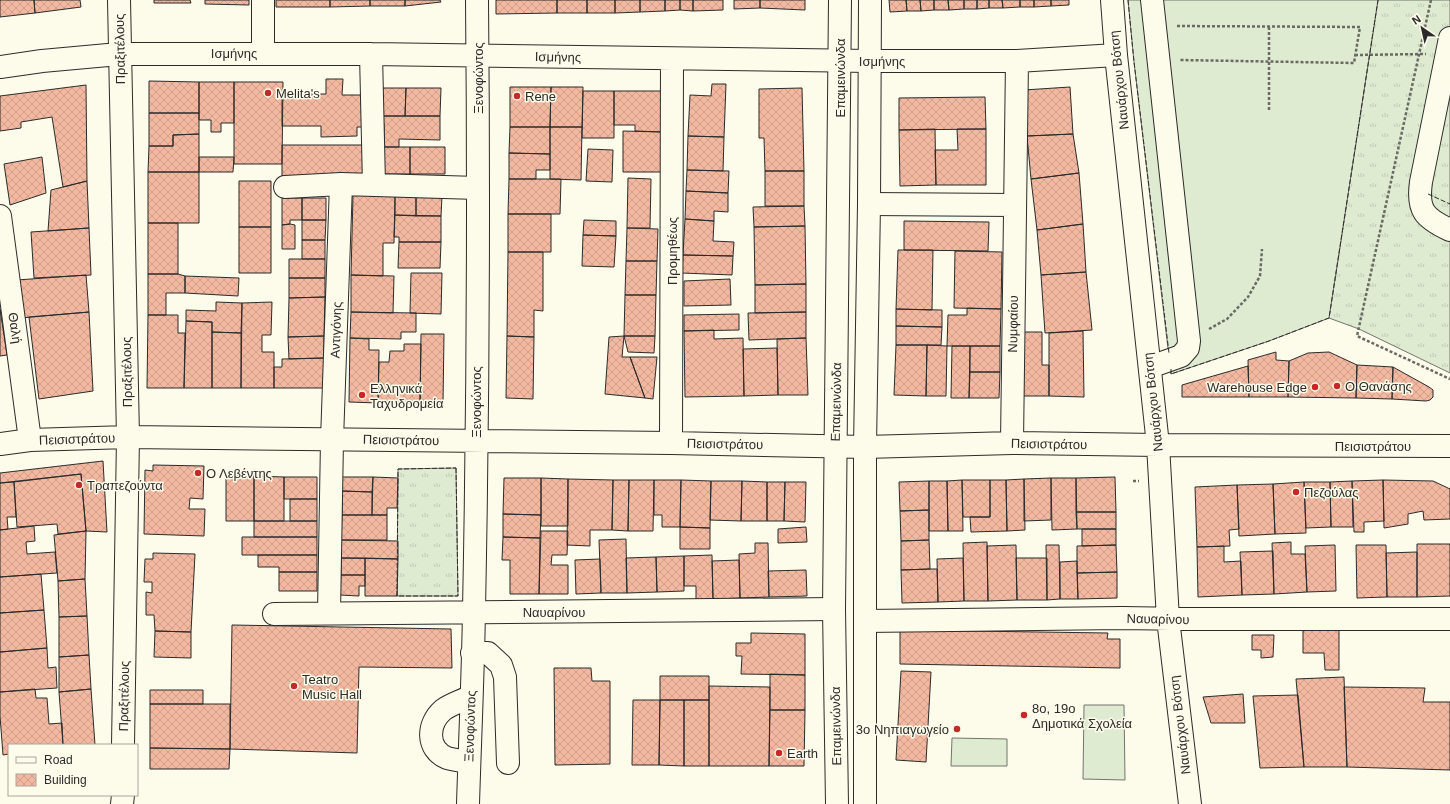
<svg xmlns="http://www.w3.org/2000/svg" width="1450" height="804" viewBox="0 0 1450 804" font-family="Arial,sans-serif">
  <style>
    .grass { fill: url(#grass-tufts); stroke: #74746e }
    .pitch { fill: #deebd1; stroke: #74746e }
    .building { fill: url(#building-cross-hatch); stroke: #2b2b2b }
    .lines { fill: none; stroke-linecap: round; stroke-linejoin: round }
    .minor-casing { stroke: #2b2b2b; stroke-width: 24 }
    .major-casing { stroke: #2b2b2b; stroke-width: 24 }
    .path { stroke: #6a6964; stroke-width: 2.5; stroke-dasharray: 3 2; stroke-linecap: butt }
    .minor { stroke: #fdfbea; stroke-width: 22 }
    .major { stroke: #fdfbea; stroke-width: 22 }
    .fence { stroke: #2b2b2b; stroke-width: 1; stroke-dasharray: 5 2; stroke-linecap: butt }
    .poi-dot { fill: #c62828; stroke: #fdfbea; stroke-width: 1.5 }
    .labels { text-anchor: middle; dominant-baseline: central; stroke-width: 3; stroke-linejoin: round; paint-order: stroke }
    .street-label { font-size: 13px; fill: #2b2b2b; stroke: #fdfbea }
    .poi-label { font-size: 13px; fill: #2b2b2b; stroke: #fdfbea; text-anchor: start }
  </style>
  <defs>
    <pattern id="grass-tufts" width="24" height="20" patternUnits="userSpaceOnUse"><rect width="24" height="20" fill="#deebd1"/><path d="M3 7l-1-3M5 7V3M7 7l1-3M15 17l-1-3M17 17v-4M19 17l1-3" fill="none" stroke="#bfcab4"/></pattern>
    <pattern id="building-cross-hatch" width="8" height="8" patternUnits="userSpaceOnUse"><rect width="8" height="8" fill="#f2b8a0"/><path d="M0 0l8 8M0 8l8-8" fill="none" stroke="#d09e8a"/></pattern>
  </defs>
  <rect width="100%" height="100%" fill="#fdfbea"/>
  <path class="grass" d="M1378,0H1450V373L1359,329L1329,318Z
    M456,468L458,596H397L398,469Z"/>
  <path class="pitch" d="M1128,0H1378L1329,318L1269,341L1171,374L1134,62Z
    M1084,705H1124L1125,780L1083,779Z
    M952,738L1007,739V766H951Z"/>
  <path class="building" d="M0,0H34L35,13L0,17Z
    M34,0H80L81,7L35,13Z
    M154,0H190L191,3H154Z
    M205,0H249V5L205,4Z
    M276,0H330V7H276Z
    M330,0H370V6L330,7Z
    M370,0H405V6H370Z
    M405,0H440L441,2L405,6Z
    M496,0H557V13L496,14Z
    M557,0H587V13H557Z
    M587,0H615V13H587Z
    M615,0H640V12L615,13Z
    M640,0H665V11L640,12Z
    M665,0H680V10L665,11Z
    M680,0H693V11L680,10Z
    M693,0H723V10L693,11Z
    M734,0H760V8L734,9Z
    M760,0H805V10L760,8Z
    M889,0H906L907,11L890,12Z
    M906,0H920L921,11H907Z
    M920,0H934V10L921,11Z
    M934,0H948L949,10H934Z
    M948,0H964V9L949,10Z
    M964,0H977V9H964Z
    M977,0H989V8L977,9Z
    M989,0H1002L1003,8H989Z
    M1002,0H1020V7L1003,8Z
    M1020,0H1034V7H1020Z
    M1034,0H1051V6L1034,7Z
    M1051,0H1069V5L1051,6Z
    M326,79H343L342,95H364V127H357V136L321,137V126H282V94H326Z
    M149,81L199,82V113H149Z
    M199,82H234V123H221V132H211V120H199Z
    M234,82H283L282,164H234Z
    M712,84H726L724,137L688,136L690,95L711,96Z
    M86,85L87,181L63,187L52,117L21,122V128L0,131V96Z
    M510,87H551L550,127H510Z
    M551,87H583L582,127H550Z
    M1070,87L1073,134L1027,136L1024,90Z
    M379,88H406L405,116H378Z
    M406,88H441L440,116H405Z
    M802,88L804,171H765L764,138H759V89Z
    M583,91H614V138H582Z
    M614,91H663V132L635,131V125H614Z
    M985,97L986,129L899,130V98Z
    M149,113H199V134L173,135V146H149Z
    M378,116H440V140L399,139V147H384V123H378Z
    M510,127H550V154L509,153Z
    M550,127H582L581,180L550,179Z
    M935,129L936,185L900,186L899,130Z
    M957,129H986V185H936L935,150H958Z
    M623,131L663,132L662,172H623Z
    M199,134V172H148L149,146H173V135Z
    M1073,134L1079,173L1031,179L1027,136Z
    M688,136L724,137L723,171L687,170Z
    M282,145H364L363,176H282Z
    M380,147H410V174H380Z
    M410,147H445V174H410Z
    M588,149L613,150L612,182L586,181Z
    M509,153L550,154V170H536V179H509Z
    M42,157L46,193L10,205L4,164Z
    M199,157H234L233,172H199Z
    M687,170L729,171L728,193L686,191Z
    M765,171H804V206H765Z
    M148,172H199V223H148Z
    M1079,173L1083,224L1037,230L1031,179Z
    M628,178L651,179L650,228H627Z
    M509,179H561L560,214H508Z
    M87,181L89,228L48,231L51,190Z
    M239,181H271V227H239Z
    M686,191L728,193V212L714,211V221L685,219Z
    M353,195L395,196L394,243H383V276L351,275Z
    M395,196H416V216L395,215Z
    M416,196H442L441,216H416Z
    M282,198H302V220H290V224L282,225Z
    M302,198H326V220H302Z
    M804,206L805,226L754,227L753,207Z
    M508,214H551V252H508Z
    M395,215L441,216V242H399V237H394Z
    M685,219L714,221L713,241L734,242L733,256L683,255Z
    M302,220H326L325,240H302Z
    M584,220L616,221V236L583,235Z
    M904,221L989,222L988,251L904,250Z
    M148,223H178V274H148Z
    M290,224L295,225V249H282V225Z
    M1083,224L1086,272L1041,275L1037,230Z
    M805,226L806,284L755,285L754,227Z
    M239,227H271V273H239Z
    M89,228L91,275L34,278L31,232Z
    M627,228L658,229L657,261H626Z
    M583,235L616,236L614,267L582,266Z
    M302,240H325V259H302Z
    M399,242H441L440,268H398Z
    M898,250H933L932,310L896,309Z
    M955,251L1002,252L1001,309L954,308Z
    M508,252H543V311L534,310V337L507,336Z
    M683,255L733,256L732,275L682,273Z
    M289,259H325V278H289Z
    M626,261H657L656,295H625Z
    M1086,272L1092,330L1045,333L1041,275Z
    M411,273H442L441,314L410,313Z
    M148,274H178L185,276V293H166V315H148Z
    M86,275L89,312L20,318L17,280Z
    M351,275L394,276L393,313L351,312Z
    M185,276L239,278L238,296L185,293Z
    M289,278H325V297L289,298Z
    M730,279L731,305L684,306V281Z
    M806,284V312L755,313V285Z
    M625,295H656L655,336H624Z
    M325,297L324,336L288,337L289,298Z
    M216,302L242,303L241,333L212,332V322L186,321V310L216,311Z
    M272,302L271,335H262V352H274V388H241L242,303Z
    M967,308L1001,309L1000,346H947L948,315H967Z
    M0,309L7,355L0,356Z
    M896,309L942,310V327L896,326Z
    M89,312L93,391L39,399L29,317Z
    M351,312L416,313V332H401V339L350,338Z
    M806,312V338L749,340L748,313Z
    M739,314V330L684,331V315Z
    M148,315H178V333H185L184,388H147Z
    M186,321L212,322V388H184Z
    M896,326L942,327L941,345H896Z
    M714,330V339L743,338L744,396L685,397L684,331Z
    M1083,331L1084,397L1049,396V333Z
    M212,332L241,333V388H212Z
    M1018,332H1042V365H1049V396H1018Z
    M421,334H444L443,404L420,403Z
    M324,336V358L289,359L288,337Z
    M507,336L534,337L533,399L506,398Z
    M624,336L622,357H630L645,398L605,394L609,337Z
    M624,336H655L654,353L628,352Z
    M350,338L369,339V350H379L378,403L349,402Z
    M806,338L808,395H778L777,339Z
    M404,344H421L420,403H378L379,362H389L390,351H404Z
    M896,345H927L926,396L894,395Z
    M927,345L947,346L946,396H926Z
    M952,346H970L969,398H951Z
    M970,346H1000V372H970Z
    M777,348L778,395L744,396L743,349Z
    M1276,352V360L1289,361L1288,397H1249L1248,360Z
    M1329,352L1357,365L1356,398L1288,397L1289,361L1308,353Z
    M630,357H657L653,399L645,398Z
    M324,358L325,388H274V367H282V359Z
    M1357,365L1393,367L1392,399L1356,398Z
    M1248,366L1249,397H1182V385Z
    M1393,367L1429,387L1433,390V397L1430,400L1426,401L1392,399Z
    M970,372H1000L999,398H969Z
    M103,461L107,532L86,531L81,474L0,483V473Z
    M153,465L204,466L203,499L190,498L189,509H205L204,536L144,534L145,470L153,471Z
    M81,474L86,531L58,534L57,524L17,527L14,482Z
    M226,476H254V521H226Z
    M254,476L284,477V521H254Z
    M284,477H317V499H284Z
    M342,477H373L372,492L342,491Z
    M373,477L398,478L397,508H387V515H372Z
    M1115,477L1116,512H1076V478Z
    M504,478H541V515L503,514Z
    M541,478L568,479V526H541Z
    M1051,478H1076L1077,529L1052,530Z
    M1051,478V520L1024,521V479Z
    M568,479L613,480L612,530H590V546L567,545Z
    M1024,479L1025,530L1007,531L1006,480Z
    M613,480H629L628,531L612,530Z
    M629,480H654L653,531H628Z
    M654,480H681L680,527H662V515H654Z
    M681,480L711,481L710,528L680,527Z
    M962,480H990V517H963Z
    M962,480L963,531H948L947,481Z
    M990,480H1006L1007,531L971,532L970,517H990Z
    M1383,480L1433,481L1450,489V519L1424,520L1423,511L1408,514V524L1384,528Z
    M1383,480L1384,521L1364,522V532H1354L1352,481Z
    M711,481H742L741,521L710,520Z
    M742,481L767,482V521H741Z
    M929,481H947L948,531H929Z
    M929,481V510L900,511L899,482Z
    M1352,481L1353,527H1331L1330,482Z
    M14,482L16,517H7L8,529L0,530V483Z
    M767,482H785L784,521H767Z
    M785,482H806L805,522L784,521Z
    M1304,482H1330L1331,527L1306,528Z
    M1304,482L1306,533L1275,534L1273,484Z
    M1273,484L1275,534L1239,536L1237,485Z
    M1237,485L1239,529L1229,530L1230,546L1197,547L1195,487Z
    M342,491L372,492V515H342Z
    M290,499H317V521H290Z
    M929,510V540L901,541L900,511Z
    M1076,512H1116V529H1077Z
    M503,514L541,515L540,538L503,537Z
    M342,515H387V540H341Z
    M254,521H317V537H254Z
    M34,526L35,541L26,542L27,554L55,552L57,573L0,577V530Z
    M680,527L710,528V549H680Z
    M806,527L807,542L778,543V529Z
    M1082,529H1116V545L1082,546Z
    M86,531L85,579L58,581L54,535Z
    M541,531H568L567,555H552L551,565H568V594H539Z
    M242,537H317V555H242Z
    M503,537L540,538L539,594H510V560H502Z
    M626,539L627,593H601L599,540Z
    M341,540L398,541V559L341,558Z
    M929,540L930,569L901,570V541Z
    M987,542L988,601H964L963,543Z
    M1291,542V554H1305L1307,592L1274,594L1272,543Z
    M755,543H768L769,597L740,598L739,554L755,553Z
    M1417,544H1450V596L1417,597Z
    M1016,545L1017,600L988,601L987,546Z
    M1046,545H1059L1060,599L1047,600Z
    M1116,545L1117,572L1077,573V546Z
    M1335,545L1336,591L1307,592L1305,546Z
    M1356,545H1386L1387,597L1357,598Z
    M1224,546V562L1241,561L1242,595L1198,597L1197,547Z
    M1273,551L1274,594L1242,595L1240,552Z
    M1417,552V597H1387L1386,553Z
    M153,553L195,554L191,632L155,631L154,615H146V592L152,593V582H144L145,559H153Z
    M258,555H317V572H279V567H258Z
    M712,555L713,599L696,600V586H684V556Z
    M684,556V591L657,592L656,557Z
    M656,557L657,592L627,593L626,558Z
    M341,558H365V575H341Z
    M365,558L398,559L397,596H365Z
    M963,558L964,601L938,602L937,559Z
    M1016,558H1047V600H1017Z
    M600,559L601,593L576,594L575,560Z
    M739,560L740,598L713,599L712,561Z
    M1077,561L1078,599H1060V562Z
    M930,569H937L938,602L902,603L901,570Z
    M806,570L807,596L769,597L768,571Z
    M279,572H317V591H279Z
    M1117,572V598L1078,599L1077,573Z
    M41,574L44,610L0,613V577Z
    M341,575H365V586H359V596L340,595Z
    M85,579L87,616L59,617L58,581Z
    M44,610L47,648L0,652V613Z
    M87,616L89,655L59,657V617Z
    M232,625L451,629L452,668L359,667L357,753L230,749Z
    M1303,629H1339V670H1325L1324,653H1303Z
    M900,630L1108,633L1107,639H1120V668L900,664Z
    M155,631L191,632V658L154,657Z
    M751,633L805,634V675L741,674L742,656H736V643H751Z
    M1252,635H1274L1273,657L1261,658V650H1252Z
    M47,648L48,668L56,667L57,688L0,692V652Z
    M89,655L91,689L59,692V657Z
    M554,668H591L592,681H610V764L555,765Z
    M901,671L931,672L926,762L896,760Z
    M770,674L805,675V710H770Z
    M660,676H709V700H660Z
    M1344,677L1347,767H1304L1296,679Z
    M709,686L770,687L769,766H709Z
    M1344,687L1425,688L1423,702H1450V770L1347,767Z
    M35,689L36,698H47L49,724L62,723L63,745H9V754L3,755L0,716V692Z
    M91,689L95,745H63L59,692Z
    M150,690H203V704H150Z
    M1243,694L1245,723H1211L1203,697Z
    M1298,695L1304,767L1260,768L1253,696Z
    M633,700H660L659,765H632Z
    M660,700H684V766L659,765Z
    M684,700H709V766H684Z
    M150,704H230V749L150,748Z
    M770,710H805L804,766H769Z
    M150,748L230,749L229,769H150Z"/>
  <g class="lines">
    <g class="minor-casing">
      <path id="minor" d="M119,0L128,437L123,745
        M1112,0L1116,55L1158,445L1168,619L1190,804
        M1450,38L1421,182C1417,210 1424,218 1450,230
        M263,53V0
        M371,54L374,185
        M0,67L42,61L119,54H371L870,61H1017L1116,55
        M285,187L341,184
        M869,204L1014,205
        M0,216L30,440
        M1150,367L1181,356L1188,348L1189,341L1152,0
        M671,443L672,59
        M1012,443L1017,61
        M0,444L30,440L128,437L671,443L865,447L1012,443L1158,445L1450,446
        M329,613L332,440L341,184L478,188
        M274,614L834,609
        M865,621L1122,618L1187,619H1450
        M472,653H488L501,665L505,677L508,763
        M469,762C462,761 454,760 447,758C426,749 427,724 443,710C451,704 462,701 471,696
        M122,804L123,795
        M468,804C470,739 473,675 474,610C478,407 479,203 477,0"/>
    </g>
    <g class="major-casing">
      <path id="major" d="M837,804L834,609L840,0
        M865,804V447L869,204L870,0"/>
    </g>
    <path class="path" d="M1431,0L1357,336L1450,379
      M1177,26L1360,27L1354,63L1180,60
      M1269,27V110
      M1355,55L1426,54
      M1209,329L1227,319L1248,297L1260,276L1262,249
      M1133,481H1139"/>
    <use href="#minor" class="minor"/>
    <use href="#major" class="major"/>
    <path class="fence" d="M1128,0L1134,62L1169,353
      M1428,194L1450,204
      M1171,369V374L1269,341L1329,318L1378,0
      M456,468L458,596H397L398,469Z"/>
  </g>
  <g class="poi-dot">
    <circle cx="268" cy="93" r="4"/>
    <circle cx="517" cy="96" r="4"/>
    <circle cx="1337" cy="386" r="4"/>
    <circle cx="1315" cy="387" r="4"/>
    <circle cx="362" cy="395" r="4"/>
    <circle cx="198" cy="473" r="4"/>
    <circle cx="79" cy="485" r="4"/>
    <circle cx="1296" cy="492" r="4"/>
    <circle cx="294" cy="686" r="4"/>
    <circle cx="1024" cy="715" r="4"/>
    <circle cx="957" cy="729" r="4"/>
    <circle cx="779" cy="753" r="4"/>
  </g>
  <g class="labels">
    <g class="street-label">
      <text transform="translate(120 49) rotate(-91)">Πραξιτέλους</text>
      <text x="234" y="53">Ισμήνης</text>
      <text transform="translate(558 57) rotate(1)">Ισμήνης</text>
      <text x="882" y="61">Ισμήνης</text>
      <text transform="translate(478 78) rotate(-90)">Ξενοφώντος</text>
      <text transform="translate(840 78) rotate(-90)">Επαμεινώνδα</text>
      <text transform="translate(1119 80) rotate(-96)">Ναυάρχου Βότση</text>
      <text transform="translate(672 251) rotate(-90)">Προμηθέως</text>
      <text transform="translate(1013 324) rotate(-89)">Νυμφαίου</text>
      <text transform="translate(15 328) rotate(82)">Θαλή</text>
      <text transform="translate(336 330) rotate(-88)">Αντιγόνης</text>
      <text transform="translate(127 372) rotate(-91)">Πραξιτέλους</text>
      <text transform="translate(476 402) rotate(-90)">Ξενοφώντος</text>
      <text transform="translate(836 402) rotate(-89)">Επαμεινώνδα</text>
      <text transform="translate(1153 402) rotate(-96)">Ναυάρχου Βότση</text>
      <text transform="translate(77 439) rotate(-2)">Πεισιστράτου</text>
      <text transform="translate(401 440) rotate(1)">Πεισιστράτου</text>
      <text transform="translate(725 444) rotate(1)">Πεισιστράτου</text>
      <text transform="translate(1049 444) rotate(1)">Πεισιστράτου</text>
      <text x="1373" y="446">Πεισιστράτου</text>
      <text x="554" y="612">Ναυαρίνου</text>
      <text transform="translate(1158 619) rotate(1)">Ναυαρίνου</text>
      <text transform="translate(124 696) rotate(-89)">Πραξιτέλους</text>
      <text transform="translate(1180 725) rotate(-97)">Ναυάρχου Βότση</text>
      <text transform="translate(470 726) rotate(-88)">Ξενοφώντος</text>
      <text transform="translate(836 726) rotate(-91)">Επαμεινώνδα</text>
    </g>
    <g class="poi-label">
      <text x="276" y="93">Melita's</text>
      <text x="525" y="96">Rene</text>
      <text x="1345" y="386">Ο Θανάσης</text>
      <text x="1307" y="387" text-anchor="end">Warehouse Edge</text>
      <text x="370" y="388">Ελληνικά<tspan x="370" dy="15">Ταχυδρομεία</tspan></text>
      <text x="206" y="473">Ο Λεβέντης</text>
      <text x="87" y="485">Τραπεζούντα</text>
      <text x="1304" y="492">Πεζούλας</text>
      <text x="302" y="679">Teatro<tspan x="302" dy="15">Music Hall</tspan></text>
      <text x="1032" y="708">8ο, 19ο<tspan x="1032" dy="15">Δημοτικά Σχολεία</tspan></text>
      <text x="949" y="729" text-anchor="end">3ο Νηπιαγωγείο</text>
      <text x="787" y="753">Earth</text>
    </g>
  </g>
  <rect x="8" y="744" width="130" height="52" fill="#fdfbea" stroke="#a9a89e"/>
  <rect x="16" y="757" width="20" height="6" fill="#fdfbea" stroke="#a9a89e"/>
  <text x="44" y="764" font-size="12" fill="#2b2b2b">Road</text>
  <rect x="16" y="774" width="20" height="12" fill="url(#building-cross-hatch)" stroke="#a9a89e"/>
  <text x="44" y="784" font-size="12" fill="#2b2b2b">Building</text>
  <g transform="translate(1422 28) rotate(326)" stroke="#fdfbea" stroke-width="3" paint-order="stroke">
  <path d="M0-3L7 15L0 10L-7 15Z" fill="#2b2b2b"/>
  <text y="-6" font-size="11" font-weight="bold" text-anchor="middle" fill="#2b2b2b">N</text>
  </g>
</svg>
